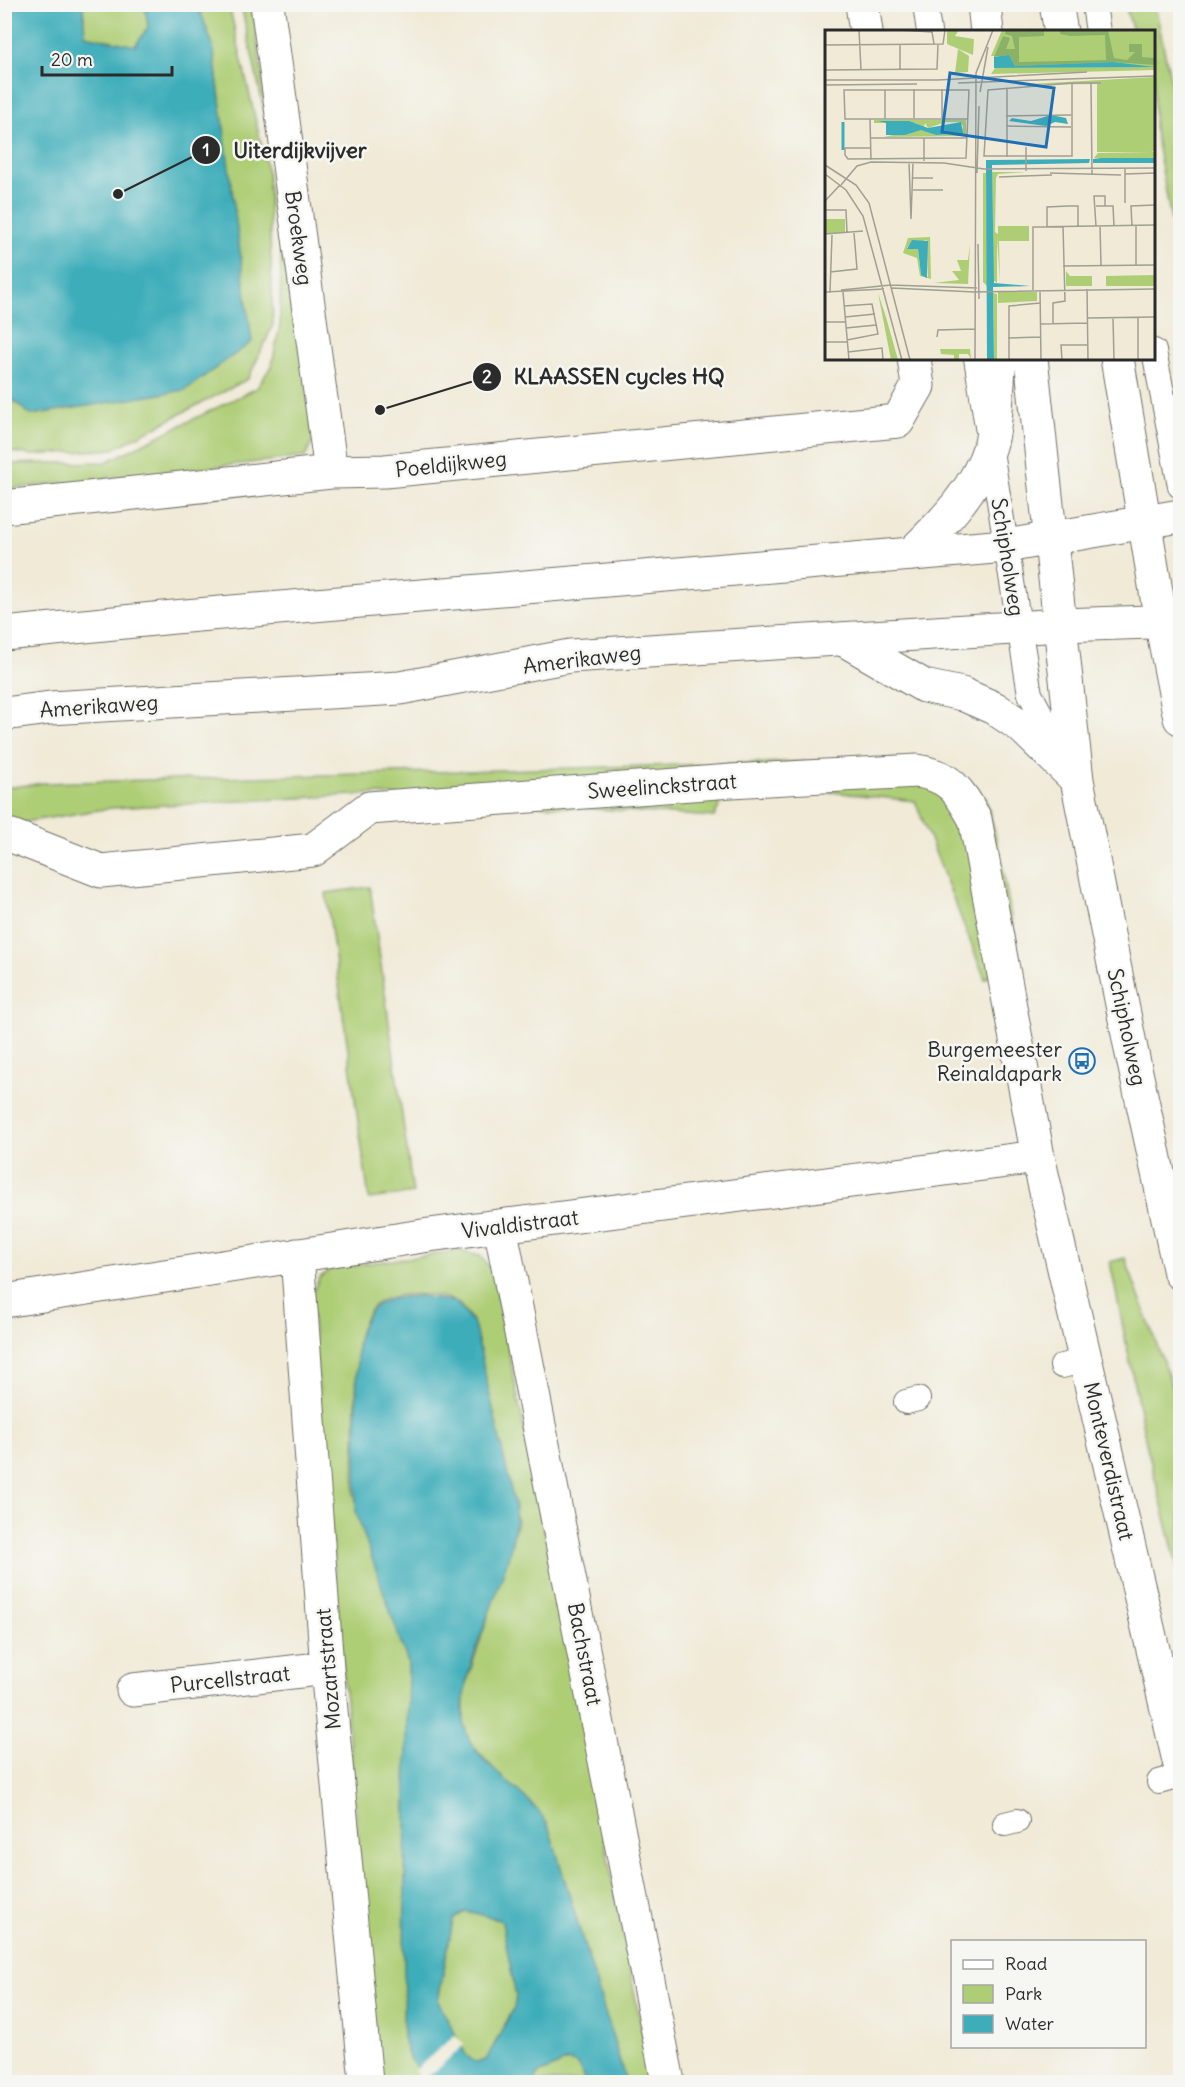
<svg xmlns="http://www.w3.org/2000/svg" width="1185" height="2087" viewBox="0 0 1185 2087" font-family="Delius,sans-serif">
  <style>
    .green { fill: #aece76; stroke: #6c7c50; stroke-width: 1.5 }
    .water { fill: #3dadba; stroke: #346c72; stroke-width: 1.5; fill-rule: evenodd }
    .pier { fill: #f0ead7 }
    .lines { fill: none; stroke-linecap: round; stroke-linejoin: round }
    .service-casing { stroke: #706e67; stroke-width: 26 }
    .minor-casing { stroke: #706e67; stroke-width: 35 }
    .secondary-casing { stroke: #706e67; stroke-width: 35 }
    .primary-casing { stroke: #706e67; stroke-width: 35 }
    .service { stroke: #fff; stroke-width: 24 }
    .minor { stroke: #fff; stroke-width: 33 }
    .secondary { stroke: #fff; stroke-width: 33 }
    .primary { stroke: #fff; stroke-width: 33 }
    .labels { text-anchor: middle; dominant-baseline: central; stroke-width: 5; stroke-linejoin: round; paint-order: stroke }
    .street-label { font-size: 21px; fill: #2b2b2b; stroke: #f6f6f2 }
    .poi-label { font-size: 21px; fill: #2b2b2b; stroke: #f6f6f2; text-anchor: end }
    .inset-river { fill: none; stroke: #3dadba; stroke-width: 3 }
    .inset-road { fill: none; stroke: #a19e92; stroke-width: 1.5 }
    .view { fill: #1f6fb2; fill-opacity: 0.15; stroke: #1f6fb2; stroke-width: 3 }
    .inset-edge { fill: none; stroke: #2b2b2b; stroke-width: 3 }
    .leader { fill: none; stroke: #2b2b2b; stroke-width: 2 }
    .callout-dot { fill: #2b2b2b; stroke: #f6f6f2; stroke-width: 2 }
    .mark-label { font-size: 18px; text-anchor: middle; font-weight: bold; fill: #fff }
    .callout-label { font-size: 22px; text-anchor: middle; font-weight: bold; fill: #2b2b2b; stroke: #f6f6f2; stroke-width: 5; stroke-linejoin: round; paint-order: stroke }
  </style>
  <rect width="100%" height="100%" fill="#f6f6f2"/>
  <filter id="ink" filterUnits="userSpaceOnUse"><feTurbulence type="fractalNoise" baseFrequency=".0167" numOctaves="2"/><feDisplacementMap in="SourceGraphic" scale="12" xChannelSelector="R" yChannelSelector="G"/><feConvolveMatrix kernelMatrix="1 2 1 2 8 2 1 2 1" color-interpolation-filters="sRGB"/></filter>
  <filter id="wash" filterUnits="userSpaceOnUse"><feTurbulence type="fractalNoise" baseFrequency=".008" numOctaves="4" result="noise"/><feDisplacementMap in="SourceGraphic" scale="24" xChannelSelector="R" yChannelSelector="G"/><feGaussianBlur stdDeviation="1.35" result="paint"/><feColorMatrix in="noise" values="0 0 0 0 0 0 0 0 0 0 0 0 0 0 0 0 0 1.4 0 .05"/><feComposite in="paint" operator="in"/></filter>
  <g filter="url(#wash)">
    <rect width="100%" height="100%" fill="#f0ead7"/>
    <path class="green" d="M83,5H145L148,27L135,46L85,35Z
      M198,5H229L268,174L273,325L248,379L113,449L32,455L5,451L4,393L31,415L185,390L251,342L213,46Z
      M241,5H252L272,146Z
      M1125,5H1155L1180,127V268L1154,127V32L1133,31Z
      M282,177L313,441L305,457L5,489L4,464L106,462L257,388L272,365L280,325Z
      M893,759L986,798L1000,854L1018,957L985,979L915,801L731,781L714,817L373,794L111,808L5,825V788L43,783Z
      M370,887L413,1193L369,1199L326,893Z
      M459,1251L480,1256L493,1271L652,2082H626L548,1825L481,1755L469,1741L464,1727V1691L509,1552L517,1521L474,1324C469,1316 464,1307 456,1302C437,1292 396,1291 377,1303C364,1312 360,1330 357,1345L354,1494L408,1663L403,2037L409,2058L428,2082H379L311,1298L319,1278L333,1268Z
      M1125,1258L1180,1408V1577L1146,1443L1110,1262Z
      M466,1911L499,1919L502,1922L516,1996L514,2008L486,2060L476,2063L466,2055L438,2001L453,1920Z
      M568,2061L578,2064L585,2082H535L538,2074Z"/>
    <path class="water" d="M5,4L83,5L85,35L135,46L148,27L145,5H198L213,46L252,342L185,390L31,415L5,393Z
      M421,1296L456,1302L474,1324L515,1507C521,1573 443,1680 468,1737C482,1769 530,1793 548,1825L626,2082H585L578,2064L568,2061L538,2074L535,2082H428L409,2058L403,2038L408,1663L356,1512L357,1345C365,1303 381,1297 421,1296ZM466,1911L499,1919L502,1922L516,1996L514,2008L486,2060L476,2063L466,2055L438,2001L453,1920Z"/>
    <path class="pier" d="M455,2035L464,2045L423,2081L414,2071Z"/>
  </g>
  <g filter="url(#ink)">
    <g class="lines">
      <g class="service-casing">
        <path id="service" d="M925,4L929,32
          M1094,4L1098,32
          M1154,351L1180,486
          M976,358L1030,694L1066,760
          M1062,1366L1086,1360
          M906,1402L918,1399
          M1159,1782L1180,1776
          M1005,1824L1017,1821"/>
      </g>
      <g class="minor-casing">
        <path id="minor" d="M267,4L331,472
          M862,4L866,32
          M4,507L331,472L385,471L898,421L918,386L914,358
          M4,837L12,836L101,871L313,850L369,808L731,781L917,771C951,776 959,791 975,819L1038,1157L1180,1765
          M500,1226L668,2082
          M297,1255L327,1668L366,2082
          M4,1301L429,1235L1038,1157
          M133,1690L327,1668"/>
      </g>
      <g class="secondary-casing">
        <path id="secondary" d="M4,634L174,617L1006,546L1180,516
          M4,714L50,708L400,688L570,656L1061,625L1180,621"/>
      </g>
      <g class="primary-casing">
        <path id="primary" d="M984,4L987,32
          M1056,4L1061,32
          M1031,358L1077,780L1132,1054L1180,1273
          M1117,358L1161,621L1180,718
          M911,554C942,524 977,489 990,446C997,424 997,384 1000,358
          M843,639L924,686L962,694L994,708L1021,726L1077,780"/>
      </g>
      <use href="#service" class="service"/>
      <use href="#minor" class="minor"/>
      <use href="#secondary" class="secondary"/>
      <use href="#primary" class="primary"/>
    </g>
  </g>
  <defs>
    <g id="bus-ring" transform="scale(1.35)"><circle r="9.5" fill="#f6f6f2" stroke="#1f6fb2" stroke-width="1.5"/><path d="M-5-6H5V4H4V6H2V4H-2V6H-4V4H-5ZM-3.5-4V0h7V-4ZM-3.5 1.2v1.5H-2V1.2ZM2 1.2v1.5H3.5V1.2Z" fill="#1f6fb2"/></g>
  </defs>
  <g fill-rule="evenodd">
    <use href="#bus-ring" x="1082" y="1061"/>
  </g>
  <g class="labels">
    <g class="street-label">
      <text transform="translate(299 238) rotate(82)">Broekweg</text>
      <text transform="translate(451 464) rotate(-6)">Poeldijkweg</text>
      <text transform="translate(1008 557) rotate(81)">Schipholweg</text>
      <text transform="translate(582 659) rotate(-7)">Amerikaweg</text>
      <text transform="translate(99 706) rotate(-4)">Amerikaweg</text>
      <text transform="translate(662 786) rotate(-4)">Sweelinckstraat</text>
      <text transform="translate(1127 1027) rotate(78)">Schipholweg</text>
      <text transform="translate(520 1224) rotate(-7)">Vivaldistraat</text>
      <text transform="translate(1109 1461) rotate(77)">Monteverdistraat</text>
      <text transform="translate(585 1654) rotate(79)">Bachstraat</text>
      <text transform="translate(328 1669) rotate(-95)">Mozartstraat</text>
      <text transform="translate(230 1679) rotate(-6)">Purcellstraat</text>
    </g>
    <g class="poi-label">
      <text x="1062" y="1049">Burgemeester<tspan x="1062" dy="24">Reinaldapark</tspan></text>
    </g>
  </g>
  <g transform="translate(825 30)">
    <rect width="330" height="330" fill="#f0ead7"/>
    <path d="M134,0L130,6L149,9L148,25L122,14V1ZM177,0H330V40L166,44L172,35L182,36L173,26H166ZM133,19L144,26L143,42L130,43ZM330,47V121L326,122H330V128H269L273,123L325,122H272V54L187,55ZM49,90H141V106L59,107L96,99L111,105H136L138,96L135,92H121L103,98L100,93L99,97L90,93H49ZM167,142H201L173,144L171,148L170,202L173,204V196H204V211H174L175,252L172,207V253L168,250ZM158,143H161L163,257L158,252ZM0,189H20V203H0ZM105,207L106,249L95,246L92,228L78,223L83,208ZM102,210L103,247L96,245L93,219L82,218L86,213ZM145,214L143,254L109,253L134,250L127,241H136L132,230H143ZM241,241L245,246H267V256H241ZM330,245V256H281V246ZM173,262H212V271L173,273ZM53,263L61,287L73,330H66ZM168,263L172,264V330H169ZM115,319H145L146,329L143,324H134V330H129V325L116,324Z" fill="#aece76" fill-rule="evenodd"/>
    <path d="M181,0H219V6L194,7V32L281,30L280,5L246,6L235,4V0H283L289,28L302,30L310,22H304V14H317V27L330,28V35L288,32L190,36L184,25L169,27L178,6L185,8L181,19H190L187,6L180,4Z" fill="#8ab167"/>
    <path d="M184,25L190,36L288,32L330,37L169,38V27ZM226,85L241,88L243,94L230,92L221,96L184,91L187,88L206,91ZM53,91H84L103,98L136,92L138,104L111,105L96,100L80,105H61V93ZM330,128V133H268V129L276,128ZM265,129L264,133L167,135L169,253L205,256L168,257L169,330H162L161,130ZM87,210L103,211L102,248L96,245L93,219H82Z" fill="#3dadba"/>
    <path class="inset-river" d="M18,92V120"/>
    <path class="inset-road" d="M34,0L36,40M75,0L107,2L109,14M75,14V40M0,15L118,14L120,0M0,40L112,39L113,14M0,50H113L262,42M214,50L330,46M133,53L214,50M247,53V126H159L163,60L247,53H266M0,55L92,54M89,59V88M117,59V88M182,59V127M60,60V89M155,62L163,17M181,86L246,85M45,89L46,130M181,96L246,97M45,108H142M99,108V131M46,118H20V125L23,129L141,128L144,60H19L20,89H143M84,132L86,189L88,133M0,135L31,155L44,173L85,330M300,138V173M201,141V117M152,143L154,76M225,143L296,145M0,144L21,160L38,186L77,330M267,144L266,53H276M300,144L330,143M174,147L227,145M88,148H108M16,155L32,136L46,132L119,133L159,139L330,138M88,160H118M0,171L15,155M271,176H288L289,196M0,180H21L22,203M311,195V235M271,196L269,166H280V176M275,196L276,235M307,196L306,176L330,175M222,197V177L243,176H253V196M0,204L38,201M153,214L154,269M238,236L330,235M5,242L32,239L29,203M67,258L149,262L330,259M262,259L263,330M16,260L66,255L152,258M208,260V197L330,195M215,260L216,330M0,262L59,259M18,262L24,330M5,263L7,205M19,276L47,274L53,304L22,310M20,287L50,284M313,287V330M263,288L330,287M288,288L289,330M0,292H20M216,294L263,293M228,294V273L240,271L238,196M21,298L51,295M112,307L113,300L150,299M183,308L215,307M0,312H22M23,322L57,318L58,330M150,330L151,43L168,0M184,330V276L215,273M237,330L236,315H263"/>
    <path class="view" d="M125,43L229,58L221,117L117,102Z"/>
    <rect width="330" height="330" class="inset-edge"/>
  </g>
  <path class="leader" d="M118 194L206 150M380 410L487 377"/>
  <g class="callout-dot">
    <circle cx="118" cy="194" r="6"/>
    <circle cx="380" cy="410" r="6"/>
    <circle cx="206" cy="150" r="15"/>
    <circle cx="487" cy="377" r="15"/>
  </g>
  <g class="mark-label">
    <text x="206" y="156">1</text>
    <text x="487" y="383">2</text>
  </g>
  <g class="callout-label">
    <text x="300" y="158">Uiterdijkvijver</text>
    <text x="619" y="384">KLAASSEN cycles HQ</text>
  </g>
  <rect width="1185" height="2087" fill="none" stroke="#f6f6f2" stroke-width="24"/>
  <rect x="951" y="1940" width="195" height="108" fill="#f6f6f2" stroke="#a5a5a2" stroke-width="1.5"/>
  <rect x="963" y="1960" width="30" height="9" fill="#ffffff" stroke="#a5a5a2" stroke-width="1.5"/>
  <text x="1005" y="1970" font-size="18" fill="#2b2b2b">Road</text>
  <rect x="963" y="1985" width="30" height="18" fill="#aece76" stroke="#a5a5a2" stroke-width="1.5"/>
  <text x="1005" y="2000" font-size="18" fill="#2b2b2b">Park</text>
  <rect x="963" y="2015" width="30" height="18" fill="#3dadba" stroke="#a5a5a2" stroke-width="1.5"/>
  <text x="1005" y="2030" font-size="18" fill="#2b2b2b">Water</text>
  <path d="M42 66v9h130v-9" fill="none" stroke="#2b2b2b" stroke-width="3"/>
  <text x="51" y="66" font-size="18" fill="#2b2b2b" stroke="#f6f6f2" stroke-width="4.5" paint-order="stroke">20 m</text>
</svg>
